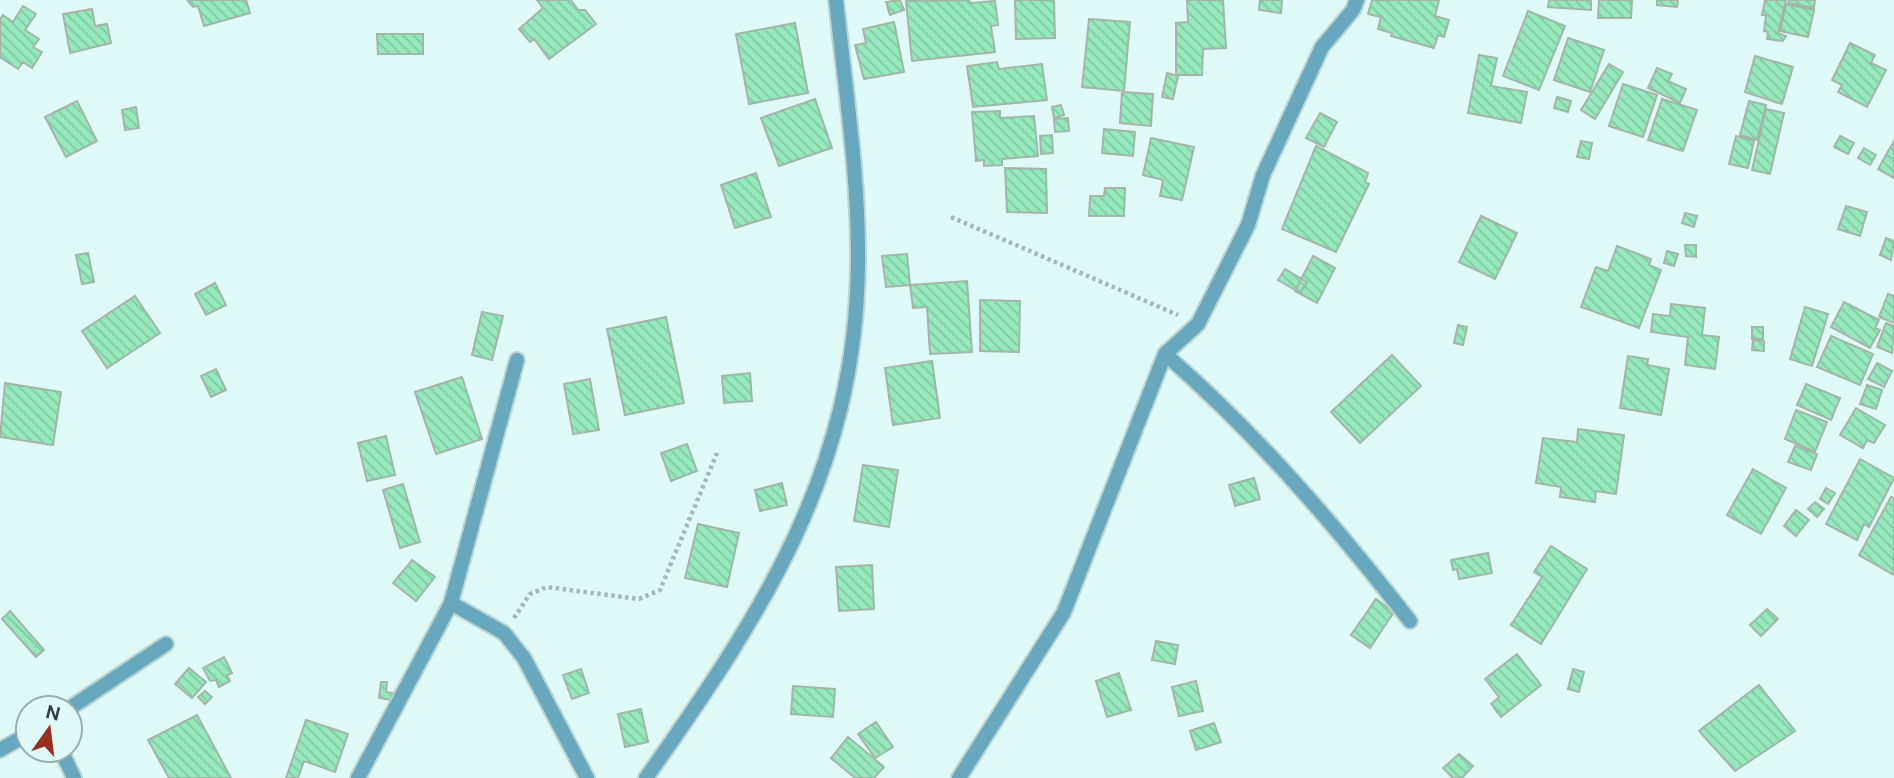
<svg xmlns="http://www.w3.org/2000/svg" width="1894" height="778" viewBox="0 0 1894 778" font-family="'DM Sans',sans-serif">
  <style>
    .building { fill: url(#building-back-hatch); stroke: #a2b6aa; stroke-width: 2 }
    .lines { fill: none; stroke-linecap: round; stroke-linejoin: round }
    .street-casing { stroke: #bdd4d2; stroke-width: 18 }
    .path { stroke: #a2b7b6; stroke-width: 4.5; stroke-dasharray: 3.5 3.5; stroke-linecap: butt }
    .street { stroke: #68a8bf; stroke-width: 14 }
  </style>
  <defs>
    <pattern id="building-back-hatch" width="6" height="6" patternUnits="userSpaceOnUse" patternTransform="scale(1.75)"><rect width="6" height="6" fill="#96e9bc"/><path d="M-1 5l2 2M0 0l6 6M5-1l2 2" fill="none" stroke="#82c9a2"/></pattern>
  </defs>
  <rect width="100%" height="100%" fill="#dff9f7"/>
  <path class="building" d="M187,0H246L250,13L204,26L198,6L193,7Z
    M537,0H571L578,10H585L596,24L549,59L534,39L530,42L519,29L543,8Z
    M900,0L904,10L890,15L886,2Z
    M969,0L970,3L995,1L998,25L991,26L995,52L912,61L906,1Z
    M1015,0H1054L1055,38L1016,39Z
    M1187,0H1223L1226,48L1203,49L1202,75H1176V23L1188,22Z
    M1260,0H1282L1281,13L1259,10Z
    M1372,0H1439L1435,16L1449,20L1444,37L1438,35L1434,48L1391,36L1392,33L1378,29L1381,17L1368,14Z
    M1549,0H1591V10L1548,7Z
    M1599,0H1632L1631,18H1598Z
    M1657,0H1678L1677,7L1657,5Z
    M1765,0H1786L1778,33L1786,36L1783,41L1767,39L1768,32L1764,31L1766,15H1762Z
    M1789,0H1815L1814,8L1788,3Z
    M1786,4L1814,10L1808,37L1780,31Z
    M23,6L36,14L25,30L39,39L33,47L42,52L32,68L23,62L18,69L0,57V19L3,15L13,22Z
    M92,9L95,26L107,24L111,43L70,53L63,14Z
    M1528,11L1565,26L1539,90L1503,76Z
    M1089,19L1130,22L1124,91L1082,87Z
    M894,22L904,72L864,79L855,45L866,43L863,29Z
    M795,23L808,93L749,104L736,34Z
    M377,34H423V54H378Z
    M1568,38L1604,50L1590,92L1554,80Z
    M1850,43L1875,55L1871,63L1886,70L1867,107L1838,92L1842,85L1832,80Z
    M1479,55L1497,58L1491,86L1527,92L1521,123L1468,113Z
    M1755,56L1793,67L1782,104L1745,92Z
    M997,62L999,69L1042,64L1047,100L973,107L967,66Z
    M1609,64L1623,72L1595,119L1581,110Z
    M1657,68L1672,74L1668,81L1686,89L1680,103L1648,88Z
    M1167,73L1178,76L1173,99L1162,97Z
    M1623,84L1657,95L1643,137L1609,126Z
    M1122,92L1153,94L1151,126L1120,123Z
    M1557,97L1571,101L1568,112L1554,108Z
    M815,99L832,148L779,166L761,118Z
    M1662,99L1697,110L1683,151L1648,140Z
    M77,101L97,141L66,157L45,117Z
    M1749,101L1766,105L1757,140L1740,135Z
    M1061,105L1064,115L1054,118L1052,107Z
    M136,107L139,128L125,130L122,110Z
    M1766,109L1784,113L1770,174L1752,170Z
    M1000,111V118L1034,116L1038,156L1002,159V165L984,166V160L976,161L972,112Z
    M1320,113L1337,122L1324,147L1306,138Z
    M1068,118L1069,131L1055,132L1054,119Z
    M1104,129L1135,132L1133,156L1102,153Z
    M1052,135L1053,153L1041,154L1040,136Z
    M1736,136L1754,141L1748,168L1729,164Z
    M1840,136L1854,143L1848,154L1834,147Z
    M1151,138L1194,147L1182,200L1160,196L1163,180L1143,175Z
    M1581,141L1592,143L1589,159L1577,157Z
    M1894,141V178L1878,169Z
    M1316,146L1368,173L1365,182L1369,184L1336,252L1282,229Z
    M1864,148L1876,155L1870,165L1858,158Z
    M1005,168L1046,169L1047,213L1007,212Z
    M756,173L771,217L735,228L721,185Z
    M1105,188H1125L1124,216H1089L1090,196H1104Z
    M1846,206L1867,212L1860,236L1838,229Z
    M1685,213L1697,216L1694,227L1682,223Z
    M1481,216L1517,233L1495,279L1459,262Z
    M1886,238L1894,241L1891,260L1880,255Z
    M1685,245H1696V257L1686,256Z
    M1617,246L1651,259L1649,265L1661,270L1639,328L1581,307L1596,267L1608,271Z
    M1667,251L1678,254L1674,266L1664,263Z
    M88,253L94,282L82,284L76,255Z
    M907,254L910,285L886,287L882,256Z
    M1313,256L1335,268L1317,303L1295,291Z
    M1285,269L1307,282L1300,293L1278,280Z
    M967,281L972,352L930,354L927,307L913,308L910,285Z
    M215,283L226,305L206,315L195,294Z
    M1888,294L1894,296V323L1879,317Z
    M135,296L160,333L107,368L82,331Z
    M980,300L1020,301L1019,352L980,351Z
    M1844,302L1879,320L1875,328L1880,330L1870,348L1831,327Z
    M1671,304L1705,308L1702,335L1719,337L1715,369L1685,365L1688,337L1651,332L1653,314L1670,316Z
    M1805,307L1828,314L1812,366L1790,359Z
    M482,312L503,316L492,360L472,355Z
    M666,317L684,403L625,415L607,329Z
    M1886,323L1894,326L1892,353L1877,347Z
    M1458,325L1467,327L1463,345L1454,343Z
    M1752,327H1763V339H1752Z
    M1831,336L1873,354L1860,385L1817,367Z
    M1753,340L1764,341V351L1752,350Z
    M1392,355L1421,386L1360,443L1331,412Z
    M1628,356L1648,359L1647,365L1669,369L1661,415L1620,408Z
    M932,361L940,418L893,425L885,368Z
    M1877,363L1892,371L1884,387L1868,379Z
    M216,369L226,390L211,397L201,376Z
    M750,373L752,401L724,403L722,376Z
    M462,377L482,439L436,454L415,392Z
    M590,379L599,430L573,434L564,384Z
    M5,383L61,392L53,445L0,437Z
    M1806,384L1840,398L1831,420L1797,405Z
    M1867,385L1882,390L1876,409L1860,404Z
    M1856,408L1885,425L1874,443L1867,440L1863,448L1840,435Z
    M1796,410L1827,422L1815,452L1785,439Z
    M1578,429L1624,435L1616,494L1596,491L1595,502L1560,497L1561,487L1536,483L1543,438L1577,442Z
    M386,436L395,475L367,481L358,443Z
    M687,444L697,471L671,481L661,453Z
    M1795,446L1817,454L1811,470L1788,462Z
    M1860,459L1894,478L1869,527L1864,524L1857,540L1826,524Z
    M863,465L898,470L889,527L854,521Z
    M1753,469L1786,488L1761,534L1727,515Z
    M1254,478L1260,499L1235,506L1229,485Z
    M782,483L787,505L760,511L755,490Z
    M403,484L420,542L400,548L383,490Z
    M1826,488L1835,493L1828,504L1820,499Z
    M1891,497L1894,498V575L1859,555Z
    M1815,502L1824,509L1817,517L1808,509Z
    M1796,510L1809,520L1796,536L1784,526Z
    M698,524L739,533L727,587L685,578Z
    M1551,546L1587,569L1541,644L1511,625L1542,577L1534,572Z
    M1488,553L1492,573L1459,579L1457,569L1453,570L1451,560Z
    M412,560L435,577L416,601L393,583Z
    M872,565L874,609L839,611L836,567Z
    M1376,599L1394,612L1370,648L1351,635Z
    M1767,609L1778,619L1761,636L1750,625Z
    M10,611L44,650L36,657L2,619Z
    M1156,641L1178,645L1175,664L1152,660Z
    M1517,654L1541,685L1501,717L1491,704L1499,697L1485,679Z
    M224,657L232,673L227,675L230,681L219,687L216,680L210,681L203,668Z
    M189,668L206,682L192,698L175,684Z
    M581,669L589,693L572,699L563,675Z
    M1573,669L1584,672L1579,692L1568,689Z
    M1119,673L1131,710L1107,717L1096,681Z
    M1196,681L1203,711L1179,716L1172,687Z
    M381,682H387L386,692L393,693L392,700L379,698Z
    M1759,685L1795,731L1735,771L1699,731Z
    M793,686L835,689L833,717L791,714Z
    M205,691L212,697L205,704L198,697Z
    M641,709L648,742L625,747L618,714Z
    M197,715L231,778H169L148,740Z
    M306,720L348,734L335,772L304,761L298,778H286Z
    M876,722L893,747L875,758L858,734Z
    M1214,723L1221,742L1196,750L1190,731Z
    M848,737L884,767L874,778H855L831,758Z
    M1459,754L1473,766L1462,778H1453L1443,768Z"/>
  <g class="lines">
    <g class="street-casing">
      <path id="street" d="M1165,354C1257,434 1335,525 1410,621
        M451,603L504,633L524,658L587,778
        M70,708L166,644
        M0,750L28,734
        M61,750L74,778
        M358,778L451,603L517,360
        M646,778C761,615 856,472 858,264C859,176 845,87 836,0
        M959,778L1064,612L1165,354L1198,324L1248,225L1263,175L1322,47L1353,10L1357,0"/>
    </g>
    <path class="path" d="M951,217L1178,315
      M514,618L530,594L547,587L639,599L660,590L717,453"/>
    <use href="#street" class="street"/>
  </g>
  <g transform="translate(49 729) rotate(14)"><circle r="33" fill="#dff9f7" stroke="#9aaead" stroke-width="2"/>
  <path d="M0-5L12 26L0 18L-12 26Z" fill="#972e1e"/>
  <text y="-10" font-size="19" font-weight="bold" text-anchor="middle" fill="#333e3d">N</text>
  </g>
</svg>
